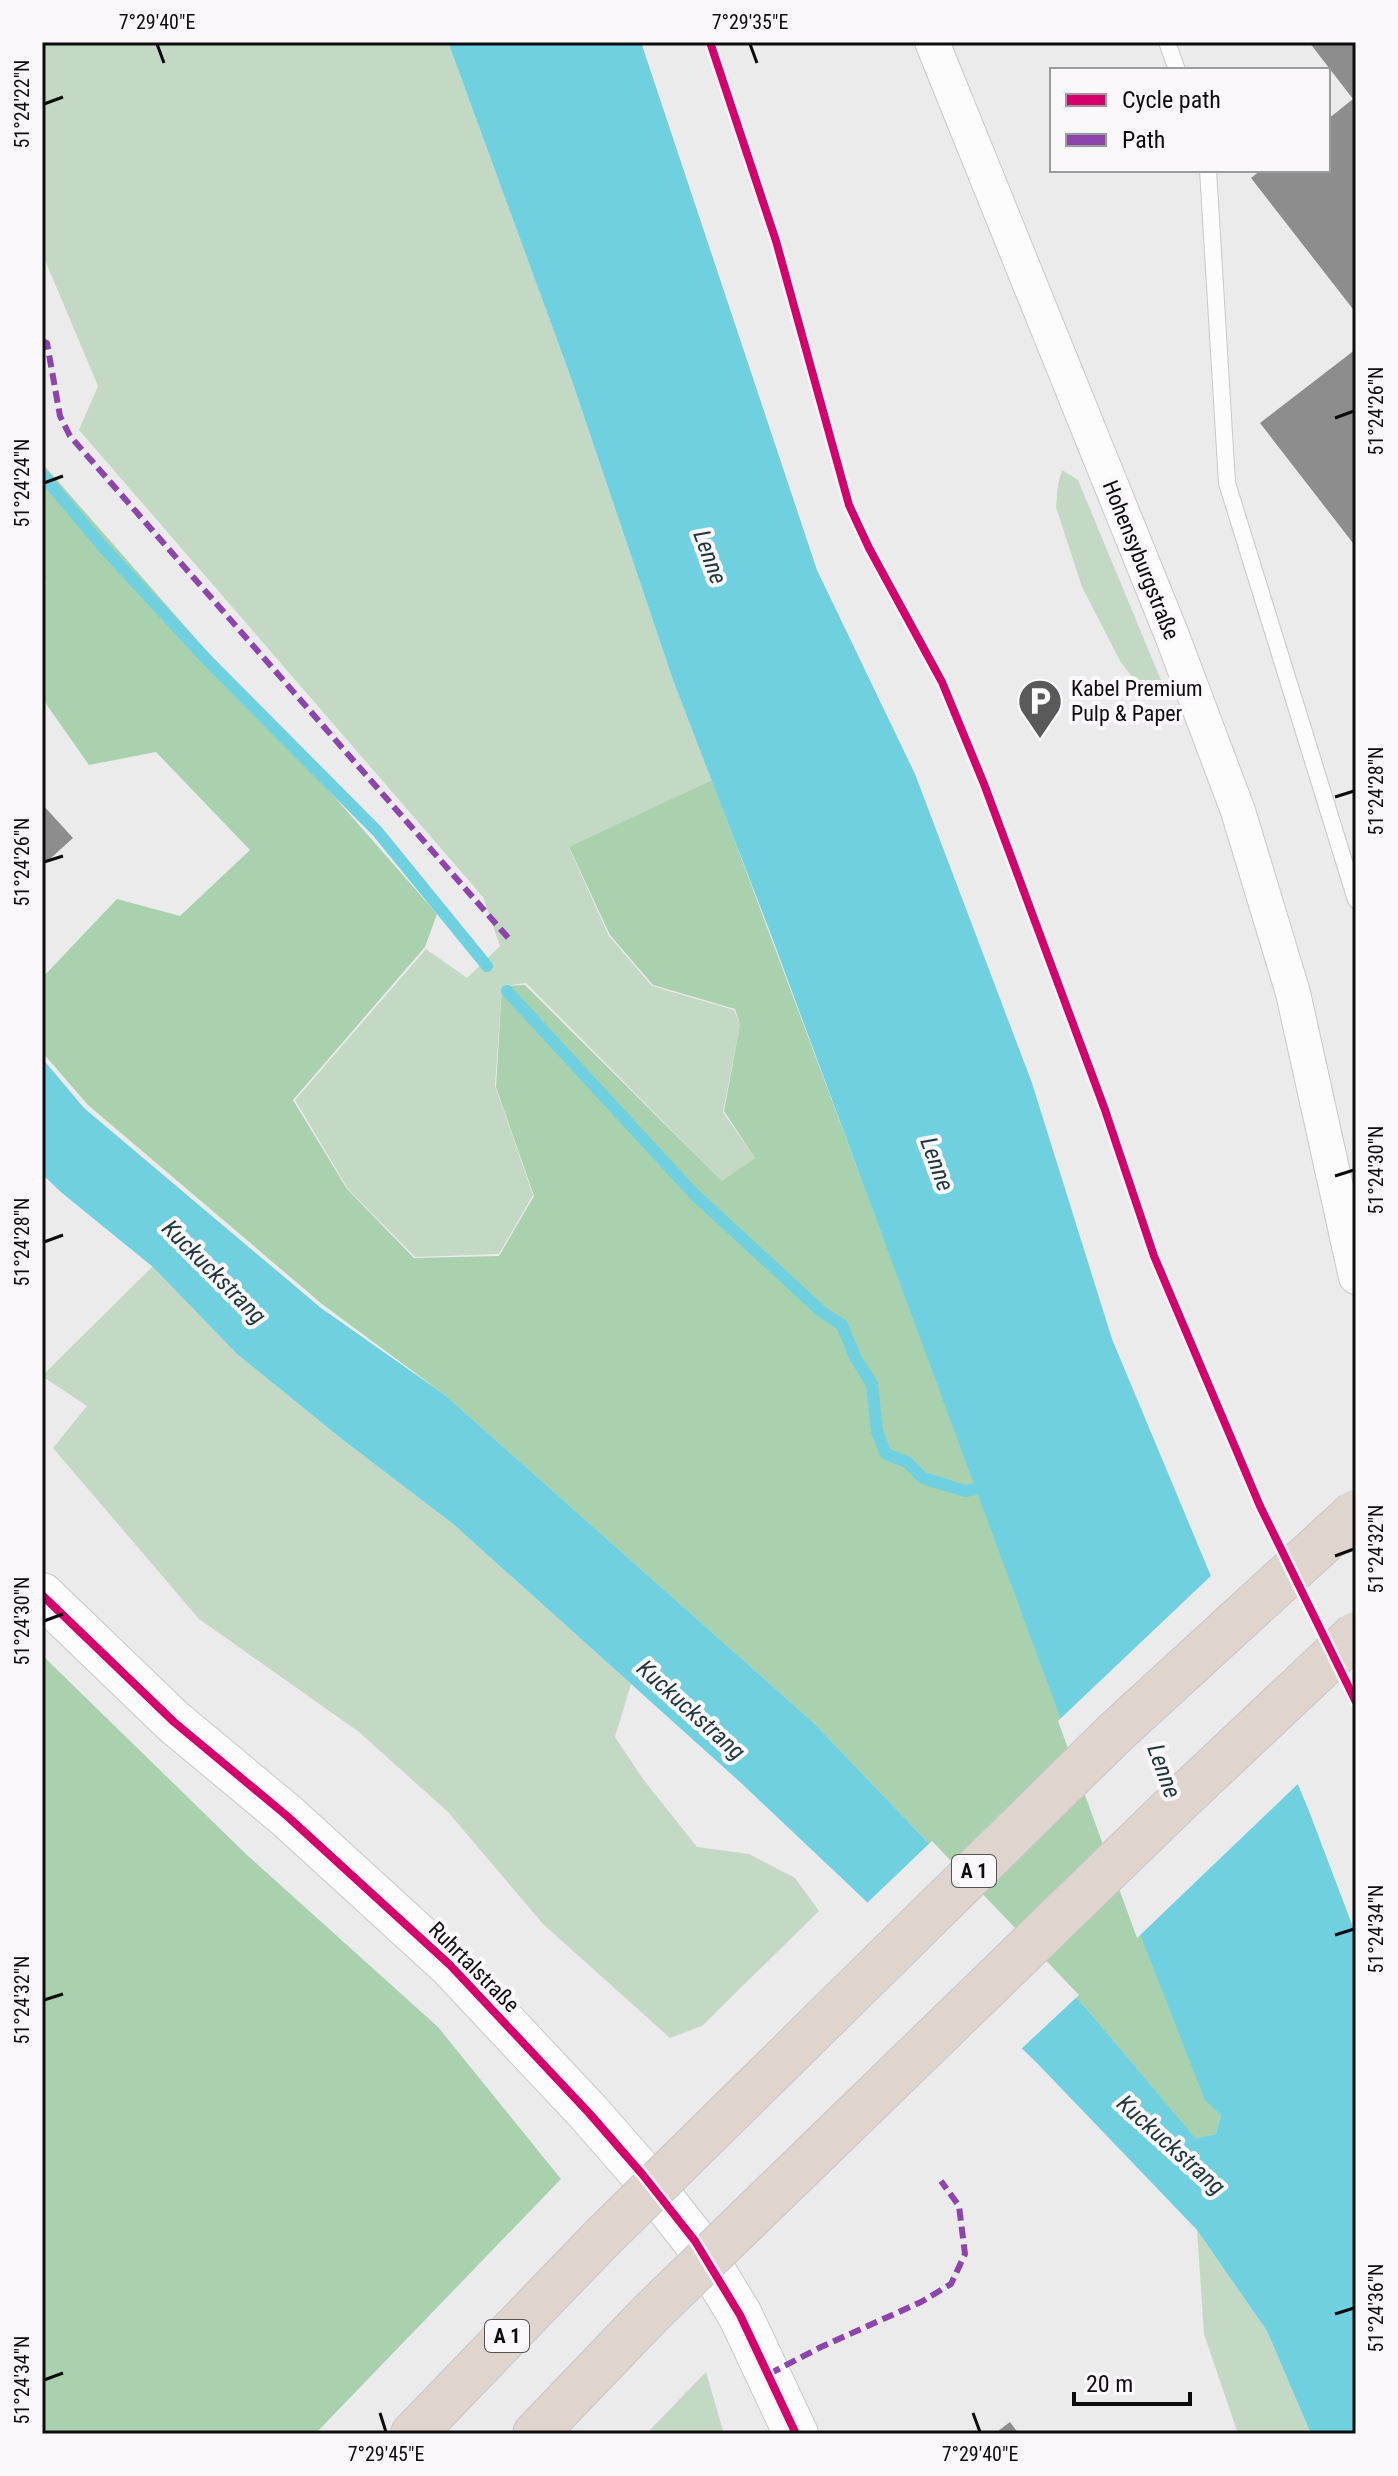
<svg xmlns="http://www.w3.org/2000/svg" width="1398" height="2476" viewBox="0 0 1398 2476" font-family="'Roboto Condensed',sans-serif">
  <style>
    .green { fill: #c3d9c4 }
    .forest { fill: #a9d1ad }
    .water { fill: #6fd1e0 }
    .pier { fill: #ecebec }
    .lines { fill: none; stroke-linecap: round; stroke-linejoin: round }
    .stream { stroke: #6fd1e0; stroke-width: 12 }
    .building { fill: #8e8d8d }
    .service-casing { stroke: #c9c8c9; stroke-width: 18 }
    .minor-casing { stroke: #c9c8c9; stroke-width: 36 }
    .secondary-casing { stroke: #c9c8c9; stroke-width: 46 }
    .motorway-casing { stroke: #c7c7c7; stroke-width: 46 }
    .service { stroke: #fcfcfc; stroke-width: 16 }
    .minor { stroke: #fcfcfc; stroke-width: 34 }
    .secondary { stroke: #fcfcfc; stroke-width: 44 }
    .motorway { stroke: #dfd5cd; stroke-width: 44 }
    .motorway-bridge-casing { stroke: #c7c7c7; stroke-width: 46; stroke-linecap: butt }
    .motorway-bridge { stroke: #dfd5cd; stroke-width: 44 }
    .quiet { stroke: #8e44ad; stroke-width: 6; stroke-dasharray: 12 6; stroke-linecap: butt }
    .cycleway-casing { stroke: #faf8fb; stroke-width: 13 }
    .cycleway { stroke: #d6006c; stroke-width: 8 }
    .ticks { fill: none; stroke: #0d0c0d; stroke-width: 3 }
    .labels { text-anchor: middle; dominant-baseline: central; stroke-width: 8; stroke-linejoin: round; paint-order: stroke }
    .shield { fill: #faf8fb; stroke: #545354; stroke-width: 2 }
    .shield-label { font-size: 20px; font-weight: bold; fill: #0d0c0d }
    .street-label { font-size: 22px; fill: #0d0c0d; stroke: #faf8fb }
    .poi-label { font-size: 22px; fill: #0d0c0d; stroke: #faf8fb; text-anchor: start }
    .water-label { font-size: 24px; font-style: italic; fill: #1f363a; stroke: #faf8fb }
    .neatline { fill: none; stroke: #0d0c0d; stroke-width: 3 }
    .ticks-label { font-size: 20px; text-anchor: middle; fill: #0d0c0d }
  </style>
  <rect width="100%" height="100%" fill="#ecebec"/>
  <path class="green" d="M42,42H448L571,378L673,680L712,780L569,848L609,936L652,986L734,1010L740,1025L723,1112L755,1158L723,1182L526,983L502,986L495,1086L533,1195L499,1254L415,1257L348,1189L295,1100L426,949L467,978L500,946L483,897L79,430L98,386L42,253Z
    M1062,470L1078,480L1163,685L1150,701L1120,661L1082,587L1056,507L1058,484Z
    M153,1266L237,1354L343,1440L452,1523L631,1684L615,1737L643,1779L697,1847L749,1854L795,1878L819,1911L702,2026L670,2038L543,1924L448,1812L359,1732L199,1619L53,1448L87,1406L42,1376Z
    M1197,2230L1267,2331L1311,2434H1238L1204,2334Z
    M706,2372L724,2434H646Z"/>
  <path class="forest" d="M42,463L437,914L425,947L293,1100L347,1189L414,1258L499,1256L534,1196L496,1087L502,986L525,985L722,1181L755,1158L724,1111L740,1025L735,1009L653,985L610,935L569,847L712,780L987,1515L1221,2115L1216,2134L1196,2140L1085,2007L814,1723L445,1395L322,1304L88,1105L42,1052V978L117,899L180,916L250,850L156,752L89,765L42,698V588L46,583L42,576Z
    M42,1655L247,1855L438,2027L561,2179L315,2434H42Z"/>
  <path class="water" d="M448,42H641L817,570L915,774L1032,1083L1112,1339L1309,1811L1356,1935V2434H1311L1267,2331L1197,2230L1036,2062L740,1782L452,1523L343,1440L237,1354L153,1267L62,1193L42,1174V1058L84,1108L321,1308L445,1395L814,1723L1085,2007L1196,2139L1216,2134L1221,2115L1205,2100L1147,1952L770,932L673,680L571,378Z"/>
  <path class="pier" d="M1214,1573L1301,1781L1137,1938L1058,1721Z
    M932,1841L1079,1995L1019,2051L865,1905Z"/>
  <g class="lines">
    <path class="stream" d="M42,474L103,547L210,663L377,831L487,966
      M507,991L694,1194L822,1312L842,1325L855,1357L872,1384L877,1431L886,1454L907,1462L923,1478L965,1491L993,1486"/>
  </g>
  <path class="building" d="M1309,42H1356V313L1251,178L1261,170H1328V119L1353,99Z
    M1356,349V547L1260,423Z
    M42,804L73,838L42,866Z
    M1010,2422L1019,2434H994Z"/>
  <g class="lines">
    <g class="service-casing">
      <path id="service" d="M1167,42L1177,70
        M1208,170L1227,483L1356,900"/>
    </g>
    <g class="minor-casing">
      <path id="minor" d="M932,42L1171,633L1238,811L1293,993L1356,1277"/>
    </g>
    <g class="secondary-casing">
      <path id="secondary" d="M42,1595L174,1722L287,1816L450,1965L589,2113L643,2175L695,2241L740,2315L796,2434"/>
    </g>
    <g class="motorway-casing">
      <path id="motorway" d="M413,2434L601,2239
        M535,2434L651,2313"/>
    </g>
    <use href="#service" class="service"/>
    <use href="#minor" class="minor"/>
    <use href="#secondary" class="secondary"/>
    <use href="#motorway" class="motorway"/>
    <g class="motorway-bridge-casing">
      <path id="motorway-bridge" d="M601,2239L1116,1732L1356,1512
        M651,2313L1183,1797L1356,1634"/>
    </g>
    <use href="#motorway-bridge" class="motorway-bridge"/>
    <path class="quiet" d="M42,341L47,343L60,416L70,436L511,941
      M769,2374L821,2347L921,2302L951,2284L965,2254L959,2206L941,2181"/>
    <g class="cycleway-casing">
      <path id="cycleway" d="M710,42L776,241L849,505L869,548L942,682L984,784L1105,1110L1154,1256L1260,1506L1356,1702
        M42,1595L174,1722L287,1816L450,1965L589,2113L643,2175L695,2241L740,2315L796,2434"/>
    </g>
    <use href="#cycleway" class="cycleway"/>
  </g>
  <path class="ticks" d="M157,44L164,63M750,44L757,63M44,104L63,97M1335,418L1354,411M44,483L63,476M1335,797L1354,791M44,862L63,856M1335,1176L1354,1170M44,1242L63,1235M1335,1556L1354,1549M44,1621L63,1614M1335,1935L1354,1929M44,2000L63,1994M1335,2314L1354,2308M44,2380L63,2373M380,2413L386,2432M973,2413L980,2432"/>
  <defs>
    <g id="parking-pin" transform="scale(2.3)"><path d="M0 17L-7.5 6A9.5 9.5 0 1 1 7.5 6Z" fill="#5b5a5b" stroke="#faf8fb"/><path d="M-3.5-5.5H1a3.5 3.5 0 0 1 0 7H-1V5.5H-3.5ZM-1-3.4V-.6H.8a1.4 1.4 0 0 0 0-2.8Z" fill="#fff"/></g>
  </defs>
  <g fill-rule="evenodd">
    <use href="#parking-pin" x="1040" y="701"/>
  </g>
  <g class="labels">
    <g class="shield">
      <rect x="952" y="1855" width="44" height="32" rx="6"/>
      <rect x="485" y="2320" width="44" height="32" rx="6"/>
    </g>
    <g class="shield-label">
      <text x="974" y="1871">A 1</text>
      <text x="507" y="2336">A 1</text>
    </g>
    <g class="street-label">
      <text transform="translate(1141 560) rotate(68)">Hohensyburgstraße</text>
      <text transform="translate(474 1967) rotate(45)">Ruhrtalstraße</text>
    </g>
    <g class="poi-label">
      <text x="1071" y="688">Kabel Premium<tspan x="1071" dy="25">Pulp &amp; Paper</tspan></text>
    </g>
    <g class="water-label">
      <text transform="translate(710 557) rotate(70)">Lenne</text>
      <text transform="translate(937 1164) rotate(70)">Lenne</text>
      <text transform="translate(214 1272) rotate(45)">Kuckuckstrang</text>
      <text transform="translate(691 1710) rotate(42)">Kuckuckstrang</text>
      <text transform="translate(1164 1771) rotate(70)">Lenne</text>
      <text transform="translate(1171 2145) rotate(42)">Kuckuckstrang</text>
    </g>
  </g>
  <rect width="1398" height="2476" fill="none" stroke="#faf8fb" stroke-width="88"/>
  <rect x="1050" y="68" width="280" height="104" fill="#faf8fb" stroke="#9b9a9c" stroke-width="2"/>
  <rect x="1066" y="94" width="40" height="12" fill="#d6006c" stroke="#9b9a9c" stroke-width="2"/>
  <text x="1122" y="108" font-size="24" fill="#0d0c0d">Cycle path</text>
  <rect x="1066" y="134" width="40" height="12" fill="#8e44ad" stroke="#9b9a9c" stroke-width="2"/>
  <text x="1122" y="148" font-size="24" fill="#0d0c0d">Path</text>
  <path d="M1074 2392v12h116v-12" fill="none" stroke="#0d0c0d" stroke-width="4"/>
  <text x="1086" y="2392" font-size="24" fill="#0d0c0d" stroke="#faf8fb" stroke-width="6" paint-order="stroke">20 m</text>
  <rect x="44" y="44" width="1310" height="2388" class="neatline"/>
  <g class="ticks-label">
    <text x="157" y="29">7°29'40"E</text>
    <text x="750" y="29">7°29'35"E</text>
    <text transform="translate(22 104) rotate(-90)" y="7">51°24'22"N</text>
    <text transform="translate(1376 411) rotate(-90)" y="7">51°24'26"N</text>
    <text transform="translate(22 483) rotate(-90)" y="7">51°24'24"N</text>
    <text transform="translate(1376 791) rotate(-90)" y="7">51°24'28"N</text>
    <text transform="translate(22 862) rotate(-90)" y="7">51°24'26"N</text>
    <text transform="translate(1376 1170) rotate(-90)" y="7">51°24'30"N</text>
    <text transform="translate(22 1242) rotate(-90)" y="7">51°24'28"N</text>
    <text transform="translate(1376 1549) rotate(-90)" y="7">51°24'32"N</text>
    <text transform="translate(22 1621) rotate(-90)" y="7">51°24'30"N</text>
    <text transform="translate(1376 1929) rotate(-90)" y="7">51°24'34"N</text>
    <text transform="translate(22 2000) rotate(-90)" y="7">51°24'32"N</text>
    <text transform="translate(1376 2308) rotate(-90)" y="7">51°24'36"N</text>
    <text transform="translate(22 2380) rotate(-90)" y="7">51°24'34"N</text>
    <text x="386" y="2461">7°29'45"E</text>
    <text x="980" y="2461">7°29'40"E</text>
  </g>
</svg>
